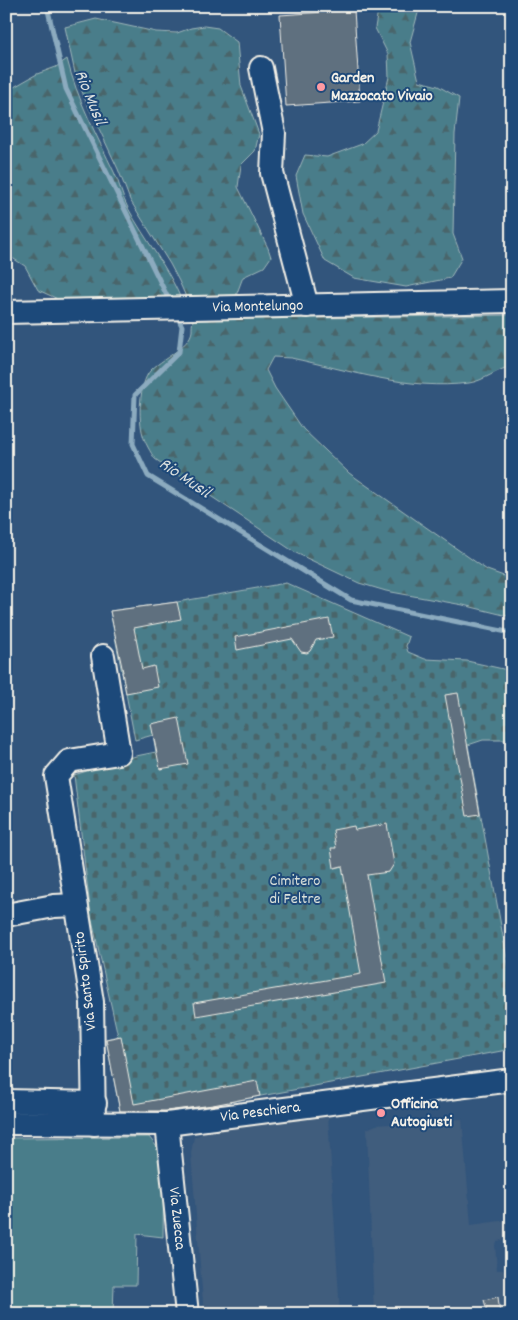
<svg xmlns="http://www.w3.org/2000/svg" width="518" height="1320" viewBox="0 0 518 1320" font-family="Dekko,sans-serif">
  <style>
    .built { fill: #405d7d }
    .forest { fill: url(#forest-firs); stroke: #9fb7b9 }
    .cemetery { fill: url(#cemetery-stones); stroke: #9fb7b9 }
    .pitch { fill: #4a7d8a; stroke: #9fb7b9 }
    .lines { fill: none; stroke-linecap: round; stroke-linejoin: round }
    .stream { stroke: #8cabbf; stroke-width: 5 }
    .building { fill: #5f707f; stroke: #f4f1e8 }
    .minor-casing { stroke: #f4f1e8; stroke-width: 26 }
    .minor { stroke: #1f4a7a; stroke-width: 22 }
    .poi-dot { fill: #ff9aa2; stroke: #1f4a7a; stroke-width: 2 }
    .labels { text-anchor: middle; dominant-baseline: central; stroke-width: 4; stroke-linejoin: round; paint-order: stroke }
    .poi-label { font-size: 16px; font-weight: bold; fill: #f4f1e8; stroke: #1f4a7a; text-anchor: start }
    .street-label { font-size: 16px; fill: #f4f1e8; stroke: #1f4a7a }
    .park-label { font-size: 16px; fill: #dae0da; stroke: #1f4a7a }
    .water-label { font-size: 18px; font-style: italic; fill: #dadfde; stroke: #1f4a7a }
  </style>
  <defs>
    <pattern id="forest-firs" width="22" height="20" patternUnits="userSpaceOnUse" patternTransform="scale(1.25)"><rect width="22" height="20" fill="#4a7d8a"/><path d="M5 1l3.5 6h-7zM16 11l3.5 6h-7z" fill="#4a656b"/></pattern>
    <pattern id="cemetery-stones" width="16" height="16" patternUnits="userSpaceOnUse" patternTransform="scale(1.25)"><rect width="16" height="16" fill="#4a7d8a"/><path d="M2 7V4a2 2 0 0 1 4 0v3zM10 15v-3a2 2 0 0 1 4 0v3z" fill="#4a656b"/></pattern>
  </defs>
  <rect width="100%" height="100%" fill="#32557c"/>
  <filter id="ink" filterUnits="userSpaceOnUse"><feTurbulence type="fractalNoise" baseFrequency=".02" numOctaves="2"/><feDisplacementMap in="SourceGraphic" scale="10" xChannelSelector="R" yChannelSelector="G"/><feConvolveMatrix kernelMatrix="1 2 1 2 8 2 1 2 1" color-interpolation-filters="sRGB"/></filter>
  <g filter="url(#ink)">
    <path class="built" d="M328,1115L340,1314H204L191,1153L194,1137L218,1127Z
      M462,1119L471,1225L507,1220V1238L498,1241L495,1245L497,1270H512V1314H374L367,1129L376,1125Z"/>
    <path class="forest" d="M381,6H420L410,42L419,81L438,86L459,98L455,134L453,234L462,258L450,278L406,287L354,278L325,261L303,214L296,176L305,155L327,157L362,144L376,131L389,77L388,54L375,28L378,10Z
      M96,19L156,32L177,33L191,28L204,26L218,28L237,42L241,86L259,134L255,151L241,165L238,187L268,248L271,257L264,267L243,277L234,301L186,297L179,281L170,264L130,200L118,169L85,99L75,73L65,27Z
      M67,59C77,99 97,136 114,172C120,184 122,197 128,208C145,240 168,267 182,301L69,304L38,290L25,266L6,254L7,91L37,74L56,67Z
      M512,315V366C497,369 484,381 469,383C409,391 349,370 291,358L273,357L266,370L275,388L303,429L349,473L487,570L512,579V617L463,605L386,591L359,583L296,553L155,459C151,453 144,441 143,435C138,419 139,384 150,371C160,360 190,347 192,331C192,327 192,324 193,320Z"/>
    <path class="cemetery" d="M286,583L409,637L406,646L408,652L425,659L467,661L512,671V740H483L468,745L512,986V1049L122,1122L106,1039L118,1036L91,916L74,775L136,756L156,752L153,735L135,740L110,611L177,602Z"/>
    <path class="pitch" d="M149,1137L164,1156L163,1237L137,1234L136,1285H114L113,1314H6V1138Z"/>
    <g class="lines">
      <path class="stream" d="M47,6L66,89L170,302
        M176,314L182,326L179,352L135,395L133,444L148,476L351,600L512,633"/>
    </g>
    <path class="building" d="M354,10L360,101L286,106L280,15Z
      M177,602L181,619L134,628L142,669L154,666L158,687L126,693L122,672H123L110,611Z
      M329,619L333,637L316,640L310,651L307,653L301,652L292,639L237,650L235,637Z
      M458,693L480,814L467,816L445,695Z
      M179,718L188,764L160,769L151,724Z
      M387,824L394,864L389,872L367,875L386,983L196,1016L194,1003L361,974L342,866L334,868L331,848H336L333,830L354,826L355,830Z
      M121,1036L134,1104L257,1081L260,1096L213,1105L166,1111H120L106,1039Z
      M498,1297L500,1314H488L484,1300Z"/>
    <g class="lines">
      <g class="minor-casing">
        <g id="minor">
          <path d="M261,68L274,133L272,173L307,306"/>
          <path id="s1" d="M6,312L512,301"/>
          <path d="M6,915L54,906L76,905"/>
          <path d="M6,1101L95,1103"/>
          <path id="s2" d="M6,1123L167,1124L512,1080"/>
          <path d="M94,1124L92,1002L56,776L69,761L119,753L103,656"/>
          <path id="s3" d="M167,1124L187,1314"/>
        </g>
      </g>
      <use href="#minor" class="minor"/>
    </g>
  </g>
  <g class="poi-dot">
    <circle cx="321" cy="87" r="5"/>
    <circle cx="381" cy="1113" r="5"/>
  </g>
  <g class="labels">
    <g class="poi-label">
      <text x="331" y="78">Garden<tspan x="331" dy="18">Mazzocato Vivaio</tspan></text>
      <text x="391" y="1104">Officina<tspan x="391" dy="18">Autogiusti</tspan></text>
    </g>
    <g class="street-label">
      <text stroke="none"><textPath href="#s1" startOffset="252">Via Montelungo</textPath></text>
      <text transform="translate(86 981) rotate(-97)">Via Santo Spirito</text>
      <text stroke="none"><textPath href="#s2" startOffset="255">Via Peschiera</textPath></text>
      <text stroke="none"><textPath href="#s3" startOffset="95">Via Zuecca</textPath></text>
    </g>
    <g class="park-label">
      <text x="295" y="881">Cimitero<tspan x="295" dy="18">di Feltre</tspan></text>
    </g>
    <g class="water-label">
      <text transform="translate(89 98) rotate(68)">Rio Musil</text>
      <text transform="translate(184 479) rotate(34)">Rio Musil</text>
    </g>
  </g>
  <rect width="518" height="1320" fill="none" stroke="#1f4a7a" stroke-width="25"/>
  <rect x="12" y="12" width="493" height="1295" fill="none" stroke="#f4f1e8" stroke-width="2" filter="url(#ink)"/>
</svg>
